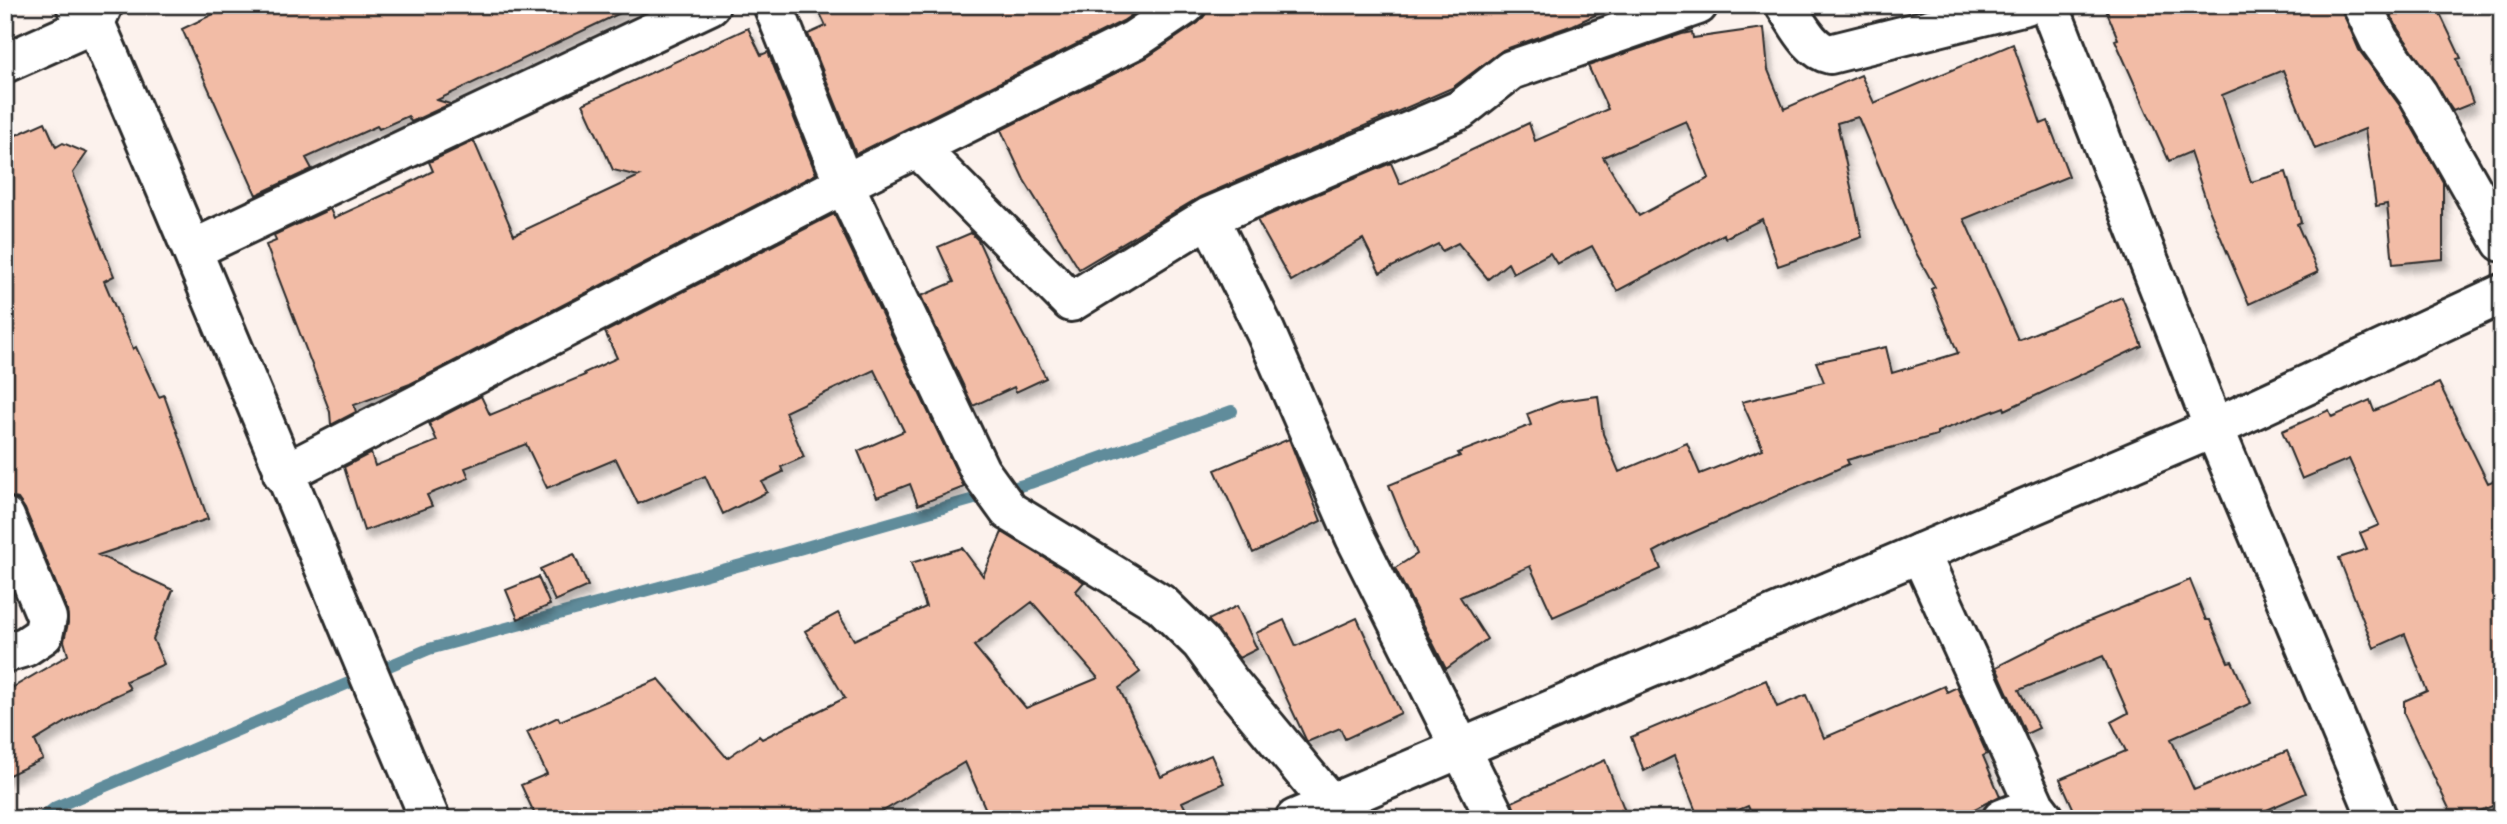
<svg xmlns="http://www.w3.org/2000/svg" width="2507" height="824" viewBox="0 0 2507 824" font-family="'Architects Daughter',sans-serif">
  <style>
    .lines { fill: none; stroke-linecap: round; stroke-linejoin: round }
    .stream { stroke: #608c9b; stroke-width: 12 }
    .building { fill: #f2bca6; stroke: #2b2b2b; stroke-width: 2; fill-rule: evenodd; filter: url(#shadow) }
    .street-casing { stroke: #2b2b2b; stroke-width: 44 }
    .secondary-casing { stroke: #2b2b2b; stroke-width: 44 }
    .street { stroke: #fff; stroke-width: 38 }
    .secondary { stroke: #fff; stroke-width: 38 }
  </style>
  <defs>
    <filter id="shadow"><feDropShadow dx="4.5" dy="8" stdDeviation="3.5" flood-color="#0004"/></filter>
  </defs>
  <rect width="100%" height="100%" fill="#fcf2ed"/>
  <filter id="ink" filterUnits="userSpaceOnUse"><feTurbulence type="fractalNoise" baseFrequency=".0143" numOctaves="2"/><feDisplacementMap in="SourceGraphic" scale="14" xChannelSelector="R" yChannelSelector="G"/><feConvolveMatrix kernelMatrix="1 2 1 2 8 2 1 2 1" color-interpolation-filters="sRGB"/></filter>
  <g filter="url(#ink)">
    <g class="lines">
      <path class="stream" d="M40,819L56,807L429,649L778,555L1030,483L1232,411"/>
    </g>
    <path class="building" d="M232,5H637L437,100L450,104L411,122L408,116L379,129L377,126L306,158L312,169L256,195L182,29Z
      M816,5H1146L1123,21L856,154L808,34L826,26Z
      M1208,5H1617L1573,25L1503,50L1452,88L1200,197L1079,269L1024,180L1001,130L1146,58L1198,23L1205,15Z
      M2104,5H2340L2359,50L2400,106L2443,182V259L2393,264L2387,204L2376,206L2365,129L2315,149L2283,70L2222,95L2251,182L2286,172L2301,222L2297,224L2318,272L2249,304L2210,212L2190,152L2169,161L2115,40L2118,39Z
      M2386,5H2436L2461,58L2457,59L2473,103L2453,111L2398,29Z
      M748,28L761,55L768,52L816,174L410,384L354,405L356,412L331,425L330,412L266,245L276,241L274,235L330,209L334,218L403,186L433,171L429,162L474,141L514,235L639,176L613,170L583,104Z
      M1764,28L1768,70L1784,109L1861,75L1874,103L2013,44L2041,124L2048,121L2069,176L1964,219L2018,340L2122,297L2142,346L2005,410L2004,407L1937,432V435L1847,460L1849,464L1678,539L1654,552L1661,569L1553,617L1530,566L1460,597L1487,639L1446,669L1395,568L1417,554L1389,485L1460,456L1458,453L1531,425L1527,414L1561,401L1598,396L1603,434L1619,472L1687,443L1700,474L1763,449L1742,402L1824,382L1816,362L1886,347L1892,373L1958,353L1931,289L1935,287L1914,249L1858,117L1837,123L1862,237L1778,266L1762,219L1725,238L1724,234L1617,291L1592,246L1557,264L1550,253L1513,273L1508,263L1488,279L1458,243L1442,251L1438,244L1380,273L1363,239L1291,281L1257,220L1391,163L1400,184L1529,123L1535,141L1608,109L1588,66L1682,34L1692,32L1693,38ZM1686,121L1709,178L1639,216L1603,157Z
      M45,122L56,147L63,143L87,153L73,173L114,276L104,281L133,349L136,347L159,397L164,395L208,519L98,555L173,590L153,639L164,664L126,681L130,689L89,708L35,741L43,759L5,777V678L10,689L68,655L64,641L68,623L67,610L25,509L18,499L5,496V140Z
      M834,214L964,487L918,505L910,484L877,497L858,451L904,431L874,370L785,412L804,457L781,467L783,472L762,482L767,492L723,514L705,476L638,504L616,459L547,488L526,444L465,468L469,478L427,495L432,506L364,531L344,467L371,453L375,466L437,441L429,423L481,396L490,415L585,375L584,373L617,358L605,332Z
      M971,233L978,240L1010,310L1046,378L1016,392L1014,387L973,406L921,296L954,282L938,247Z
      M2439,383L2488,483L2502,477V802L2461,819H2454L2404,714V701L2427,691L2405,634L2374,648L2339,558L2367,549L2360,533L2379,525L2349,459L2302,479L2282,431L2329,410L2332,417L2370,400L2374,411Z
      M1289,439L1321,521L1253,553L1215,470Z
      M1002,532L1084,582L1076,591L1140,672L1119,688L1161,777L1211,755L1224,783L1182,802L1191,819H990L965,762L870,819H537L521,785L547,774L527,732L558,717L560,721L659,679L727,758L759,736L762,739L845,698L805,631L838,613L854,640L926,607L911,563L962,548L983,576ZM1032,602L1098,678L1026,708L974,646Z
      M574,554L588,586L555,601L540,569Z
      M538,577L550,605L518,619L506,590Z
      M2190,580L2206,620H2210L2228,662L2232,661L2251,703L2171,739L2194,790L2287,751L2306,793L2246,819H2078L2060,779L2126,751L2111,722L2128,713L2103,656L2019,690L2039,728L2026,734L1996,667L2077,626Z
      M1237,606L1257,649L1239,658L1208,620Z
      M1357,618L1401,713L1345,739L1340,728L1307,742L1256,633L1284,620L1296,646Z
      M1766,680L1777,707L1806,695L1824,738L1944,686L1947,692L1957,687L1987,754L1983,756L2000,796L1955,819H1754L1748,806L1717,819H1699L1674,756L1644,771L1631,737Z
      M1605,760L1628,819H1518L1512,802Z"/>
    <g class="lines">
      <g class="street-casing">
        <path id="street" d="M773,5L844,184L980,471L1009,511L1161,604L1201,643L1231,684L1343,819
          M1785,5C1797,22 1809,50 1830,54L2026,5
          M2049,5L2214,428L2378,819
          M2362,5L2379,40L2418,94L2502,242
          M5,63L95,23L103,5
          M919,149L1071,302L1209,217L1460,110L1511,70L1698,5
          M1209,217L1266,333L1355,537L1496,819
          M194,249L710,5
          M283,474L844,184L1134,40L1186,5
          M5,517L47,618L43,635L25,647L5,653
          M1920,553L2035,806L2045,819
          M2002,819L2035,806"/>
      </g>
      <g class="secondary-casing">
        <path id="secondary" d="M76,5L95,23C210,287 317,554 430,819
          M1295,819L2214,428L2502,294"/>
      </g>
      <use href="#street" class="street"/>
      <use href="#secondary" class="secondary"/>
    </g>
  </g>
  <rect width="2507" height="824" fill="none" stroke="#fff" stroke-width="28"/>
  <rect x="14" y="14" width="2479" height="796" fill="none" stroke="#2b2b2b" stroke-width="2.5" filter="url(#ink)"/>
</svg>
